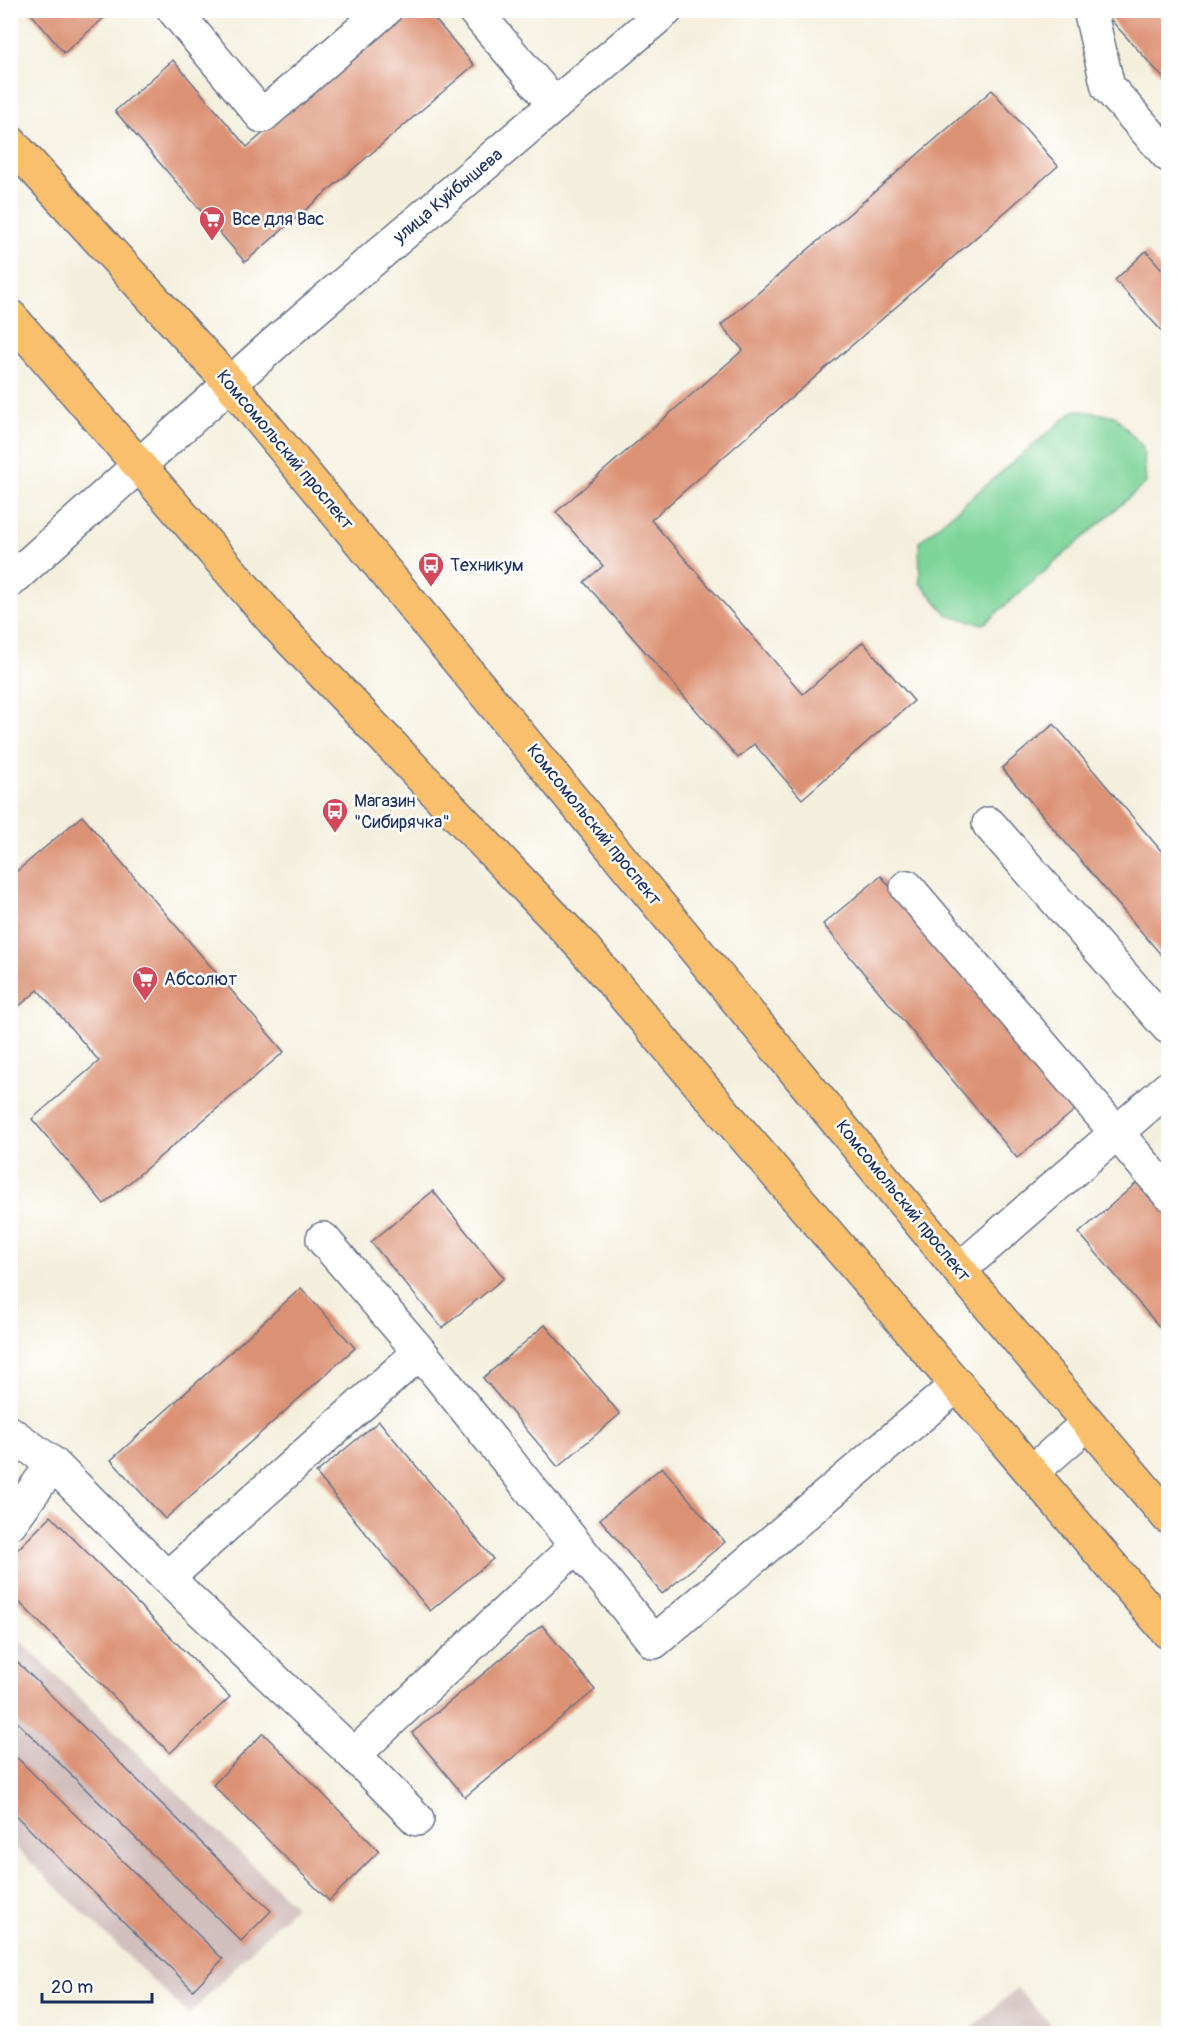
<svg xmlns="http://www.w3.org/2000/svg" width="1179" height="2044" viewBox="0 0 1179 2044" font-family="Pangolin,sans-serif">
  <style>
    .industrial { fill: #d1bfbe }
    .green { fill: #7dd498; stroke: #4c827b; stroke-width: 1.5 }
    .building { fill: #db9173 }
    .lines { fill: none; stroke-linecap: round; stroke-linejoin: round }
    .minor-casing { stroke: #67728a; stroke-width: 36 }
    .major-casing { stroke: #67728a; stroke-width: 36 }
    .minor { stroke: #fff; stroke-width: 33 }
    .major { stroke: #f9bf6d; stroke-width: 33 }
    .labels { text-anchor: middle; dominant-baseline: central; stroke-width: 5; stroke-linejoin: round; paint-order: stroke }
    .street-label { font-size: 18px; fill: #1b2f5e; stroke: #fff }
    .poi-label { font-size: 18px; fill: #1b2f5e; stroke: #fff; text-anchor: start }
  </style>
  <rect width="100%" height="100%" fill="#fff"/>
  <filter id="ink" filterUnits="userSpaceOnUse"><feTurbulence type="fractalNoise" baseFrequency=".0167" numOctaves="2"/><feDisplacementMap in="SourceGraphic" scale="12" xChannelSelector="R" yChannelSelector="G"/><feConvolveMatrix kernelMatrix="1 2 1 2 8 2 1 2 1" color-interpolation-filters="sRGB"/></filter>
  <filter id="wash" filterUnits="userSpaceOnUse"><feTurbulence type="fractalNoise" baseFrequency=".008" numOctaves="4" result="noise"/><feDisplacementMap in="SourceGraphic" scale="24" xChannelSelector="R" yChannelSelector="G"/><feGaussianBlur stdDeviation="1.35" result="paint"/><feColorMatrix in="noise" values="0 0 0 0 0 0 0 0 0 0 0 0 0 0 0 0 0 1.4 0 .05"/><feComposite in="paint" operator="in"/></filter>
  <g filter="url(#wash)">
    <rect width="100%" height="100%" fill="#f4efdd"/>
    <path class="industrial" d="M10,1631L295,1906L189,2015L11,1843Z
      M1017,1988L1059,2033H966Z"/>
    <path class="green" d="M1075,410L1115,416L1143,447L1146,483L984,624L949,616L920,583L919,542Z"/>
    <g id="blocks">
      <path class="building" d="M28,10H113L64,53Z
        M406,10H427L474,65L245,262L115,111L173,60L247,147Z
        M1117,10H1168V83L1109,18Z
        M992,90L1058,166L651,520L803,694L863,642L914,701L802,799L754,744L738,758L584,582L603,566L556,512L743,350L721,325Z
        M1146,251L1168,276V338L1115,280Z
        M1054,724L1168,859V963L1002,768Z
        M82,816L284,1052L104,1204L32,1119L99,1061L38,990L10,1014V877Z
        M881,876L1075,1110L1017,1158L823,924Z
        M1140,1180L1168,1212V1337L1079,1233Z
        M433,1191L504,1278L442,1328L371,1242Z
        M301,1288L355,1348L165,1519L111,1460Z
        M545,1325L620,1414L558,1467L483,1378Z
        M379,1421L493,1559L430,1611L316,1473Z
        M662,1467L725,1542L662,1594L600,1519Z
        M51,1516L230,1697L170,1753L10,1593V1557Z
        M542,1625L595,1690L465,1797L412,1733Z
        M10,1655L271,1911L241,1941L10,1715Z
        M263,1733L379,1851L329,1901L213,1785Z
        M10,1751L223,1959L193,1990L10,1810Z"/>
    </g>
  </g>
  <g filter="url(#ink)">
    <use href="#blocks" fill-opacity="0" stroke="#67728a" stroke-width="1.5"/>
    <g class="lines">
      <g class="minor-casing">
        <path id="minor" d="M174,10L262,116L385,10
          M474,10L555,105
          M1090,10L1108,87L1168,155
          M10,581L282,337L666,10
          M989,824L1168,1027
          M907,887L1168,1193
          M323,1239L420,1352L654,1642L957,1385
          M959,1270L1168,1088
          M10,1433L53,1464L167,1578L354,1755L417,1819
          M1032,1472L1088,1423
          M10,1523L53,1464
          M167,1578L420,1352
          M354,1755L575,1547"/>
      </g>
      <g class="major-casing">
        <path id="major" d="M10,142L230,383L959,1270L1168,1517
          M10,316L276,624L580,944L1168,1632"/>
      </g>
      <use href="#minor" class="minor"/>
      <use href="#major" class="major"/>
    </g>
  </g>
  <defs>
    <g id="supermarket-pin" transform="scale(1.35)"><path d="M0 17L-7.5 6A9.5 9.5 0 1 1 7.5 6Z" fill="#d1495b" stroke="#fff"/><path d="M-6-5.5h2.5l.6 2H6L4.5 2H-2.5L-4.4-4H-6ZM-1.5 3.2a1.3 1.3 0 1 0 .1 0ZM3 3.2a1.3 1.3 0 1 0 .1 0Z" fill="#fff"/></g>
    <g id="bus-pin" transform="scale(1.35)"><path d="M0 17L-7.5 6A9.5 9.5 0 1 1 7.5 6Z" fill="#d1495b" stroke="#fff"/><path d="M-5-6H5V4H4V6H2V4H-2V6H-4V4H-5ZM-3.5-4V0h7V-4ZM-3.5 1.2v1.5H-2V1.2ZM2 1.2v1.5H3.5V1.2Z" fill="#fff"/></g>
  </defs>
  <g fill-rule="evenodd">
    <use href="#supermarket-pin" x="212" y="219"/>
    <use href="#bus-pin" x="431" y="565"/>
    <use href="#bus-pin" x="335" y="811"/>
    <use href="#supermarket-pin" x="145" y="979"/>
  </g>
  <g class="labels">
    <g class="street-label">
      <text transform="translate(448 196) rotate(-40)">улица Куйбышева</text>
      <text transform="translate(285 450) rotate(50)">Комсомольский проспект</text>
      <text transform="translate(594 825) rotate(51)">Комсомольский проспект</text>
      <text transform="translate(903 1201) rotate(51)">Комсомольский проспект</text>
    </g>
    <g class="poi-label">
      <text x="232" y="219">Все для Вас</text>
      <text x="450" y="565">Техникум</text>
      <text x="354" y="801">Магазин<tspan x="354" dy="21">"Сибирячка"</tspan></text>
      <text x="164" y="979">Абсолют</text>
    </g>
  </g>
  <rect width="1179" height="2044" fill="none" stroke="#fff" stroke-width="36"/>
  <path d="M42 1993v9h110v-9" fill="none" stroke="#1b2f5e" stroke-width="3"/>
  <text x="51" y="1993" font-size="18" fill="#1b2f5e" stroke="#ffffff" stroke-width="4.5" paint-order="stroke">20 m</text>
</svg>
